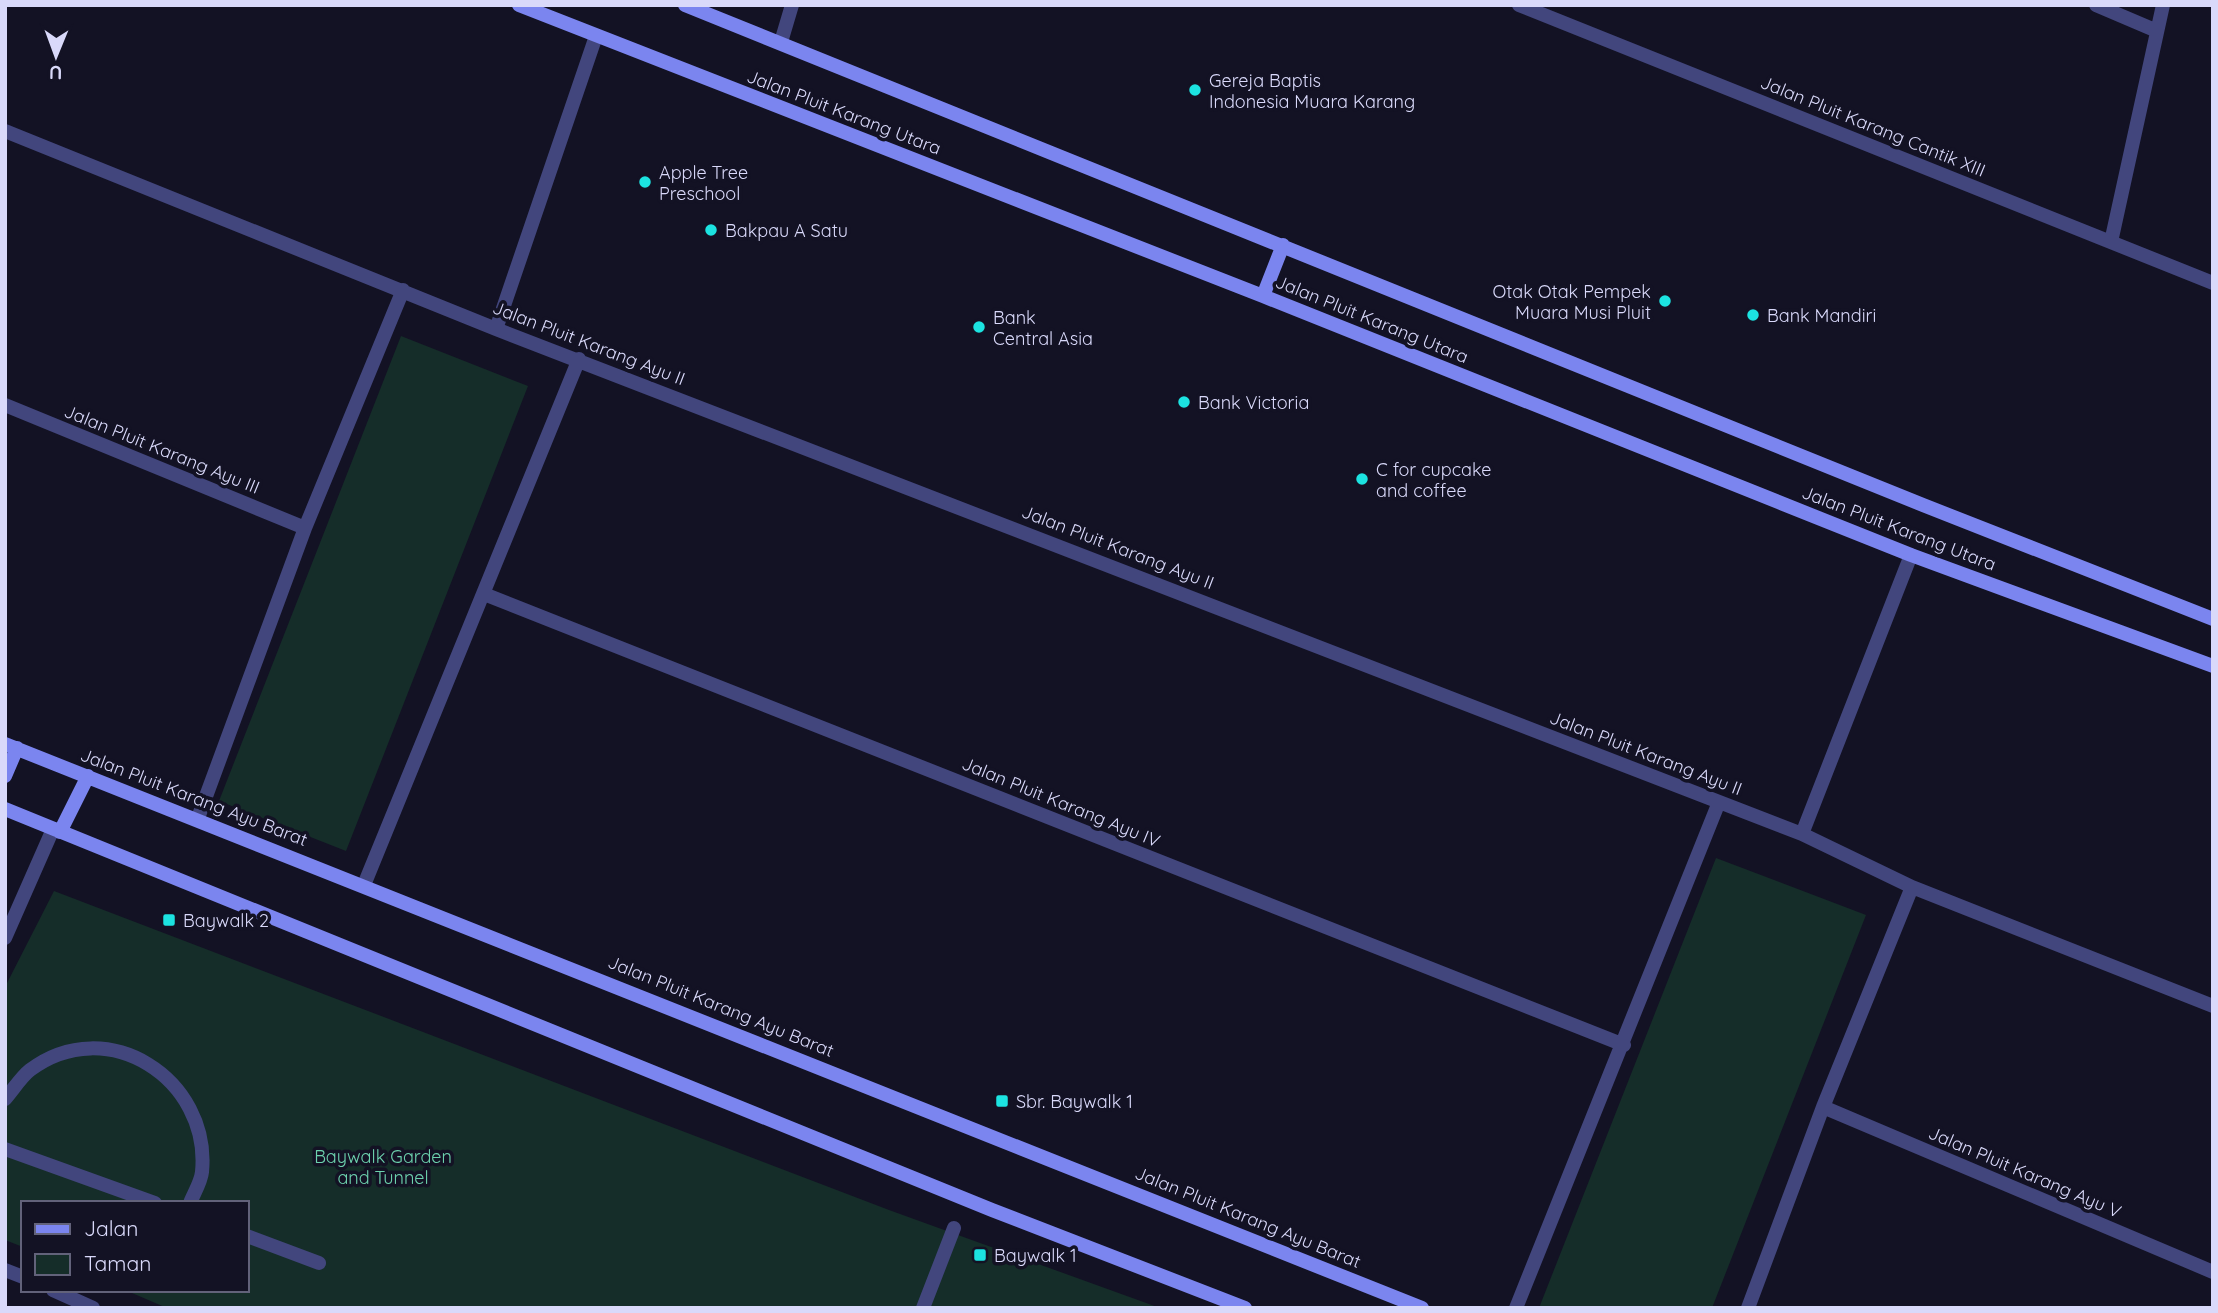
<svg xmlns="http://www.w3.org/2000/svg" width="2218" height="1313" viewBox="0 0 2218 1313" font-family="Quicksand,sans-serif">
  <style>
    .green { fill: #152d29 }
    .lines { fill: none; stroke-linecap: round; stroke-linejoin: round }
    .lane { stroke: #42467d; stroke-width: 14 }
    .street { stroke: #42467d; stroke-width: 14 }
    .secondary { stroke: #7b85ef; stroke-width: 14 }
    .poi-dot { fill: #1ce3e1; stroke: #131224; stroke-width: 2.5 }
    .labels { text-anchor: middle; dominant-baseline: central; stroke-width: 7; stroke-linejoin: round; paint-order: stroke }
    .poi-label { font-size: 18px; fill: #d9d9fa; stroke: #131224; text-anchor: start }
    .street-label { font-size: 18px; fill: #d9d9fa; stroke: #131224 }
    .park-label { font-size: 18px; fill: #6dd2ae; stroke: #131224 }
  </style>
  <rect width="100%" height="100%" fill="#131224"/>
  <path class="green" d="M401,336L528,386L346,851L219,801Z
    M1716,858L1866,915L1712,1308H1539Z
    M54,891L889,1210L1160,1308H167L125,1290H247V1203H23V1247L5,1240V987Z"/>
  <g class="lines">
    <path class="lane" d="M5,938L53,829
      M5,1099C13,1090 21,1077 30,1070C107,1012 211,1079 202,1172C201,1182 194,1193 190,1203
      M5,1149L155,1203
      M247,1236L319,1263
      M5,1270L23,1277
      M53,1290L93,1308
      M923,1308L954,1228"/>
    <path class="street" d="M1519,5L2213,283
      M2096,5L2157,31
      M781,42L792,5
      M5,131L496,329L1802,834L1912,887L2213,1006
      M2111,242L2163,5
      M496,329L596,36
      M5,405L305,528
      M484,594L1624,1045
      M198,818L305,528L403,290
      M1802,834L1911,555
      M364,885L579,359
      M1823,1107L2213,1272
      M1516,1308L1719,802
      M1748,1308L1823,1107L1912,887"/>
    <path class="secondary" d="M519,5L1263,296L1911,555L2213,666
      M685,5L1923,505L2213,619
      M1263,296L1283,245
      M5,744L1422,1308
      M5,776L17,748
      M5,809L992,1210L1245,1308
      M60,832L88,776"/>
  </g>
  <g class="poi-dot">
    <circle cx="1195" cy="90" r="7"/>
    <circle cx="645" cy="182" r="7"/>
    <circle cx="711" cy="230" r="7"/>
    <circle cx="1665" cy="301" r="7"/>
    <circle cx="1753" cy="315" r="7"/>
    <circle cx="979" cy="327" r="7"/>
    <circle cx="1184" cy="402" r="7"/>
    <circle cx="1362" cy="479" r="7"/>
    <rect x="162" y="913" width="14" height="14" rx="3.5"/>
    <rect x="995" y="1094" width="14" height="14" rx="3.5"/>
    <rect x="973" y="1248" width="14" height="14" rx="3.5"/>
  </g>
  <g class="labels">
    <g class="poi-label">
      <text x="1209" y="80">Gereja Baptis<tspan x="1209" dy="21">Indonesia Muara Karang</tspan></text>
      <text x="659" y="172">Apple Tree<tspan x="659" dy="21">Preschool</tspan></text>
      <text x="725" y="230">Bakpau A Satu</text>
      <text x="1651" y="291" text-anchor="end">Otak Otak Pempek<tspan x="1651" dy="21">Muara Musi Pluit</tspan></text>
      <text x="1767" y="315">Bank Mandiri</text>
      <text x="993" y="317">Bank<tspan x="993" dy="21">Central Asia</tspan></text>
      <text x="1198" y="402">Bank Victoria</text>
      <text x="1376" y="469">C for cupcake<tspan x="1376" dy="21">and coffee</tspan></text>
      <text x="183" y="920">Baywalk 2</text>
      <text x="1016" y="1101">Sbr. Baywalk 1</text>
      <text x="994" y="1255">Baywalk 1</text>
    </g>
    <g class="street-label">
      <text transform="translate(844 112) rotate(21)">Jalan Pluit Karang Utara</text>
      <text transform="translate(1873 126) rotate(22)">Jalan Pluit Karang Cantik XIII</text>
      <text transform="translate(1372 319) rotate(22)">Jalan Pluit Karang Utara</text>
      <text transform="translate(589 343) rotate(21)">Jalan Pluit Karang Ayu II</text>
      <text transform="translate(162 449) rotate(22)">Jalan Pluit Karang Ayu III</text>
      <text transform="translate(1899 528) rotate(21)">Jalan Pluit Karang Utara</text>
      <text transform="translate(1118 547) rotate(21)">Jalan Pluit Karang Ayu II</text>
      <text transform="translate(1646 753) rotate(21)">Jalan Pluit Karang Ayu II</text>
      <text transform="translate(194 797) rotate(21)">Jalan Pluit Karang Ayu Barat</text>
      <text transform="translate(1061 802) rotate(22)">Jalan Pluit Karang Ayu IV</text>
      <text transform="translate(721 1006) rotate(22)">Jalan Pluit Karang Ayu Barat</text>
      <text transform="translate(2025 1172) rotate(23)">Jalan Pluit Karang Ayu V</text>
      <text transform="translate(1248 1217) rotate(22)">Jalan Pluit Karang Ayu Barat</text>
    </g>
    <g class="park-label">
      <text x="383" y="1156">Baywalk Garden<tspan x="383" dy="21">and Tunnel</tspan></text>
    </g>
  </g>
  <rect width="2218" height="1313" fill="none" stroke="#d9d9fa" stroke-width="14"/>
  <rect x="21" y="1201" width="228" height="91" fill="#131224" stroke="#62627a" stroke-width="2"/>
  <rect x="35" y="1224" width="35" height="10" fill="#7b85ef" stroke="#62627a" stroke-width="2"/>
  <text x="84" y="1236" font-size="21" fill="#d9d9fa">Jalan</text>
  <rect x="35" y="1254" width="35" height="21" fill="#152d29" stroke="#62627a" stroke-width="2"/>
  <text x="84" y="1271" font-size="21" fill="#d9d9fa">Taman</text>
  <g transform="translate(56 56) rotate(181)" stroke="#131224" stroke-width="5" paint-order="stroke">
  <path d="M0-5L12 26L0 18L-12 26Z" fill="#d9d9fa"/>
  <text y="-10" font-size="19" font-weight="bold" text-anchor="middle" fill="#d9d9fa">U</text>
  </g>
</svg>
